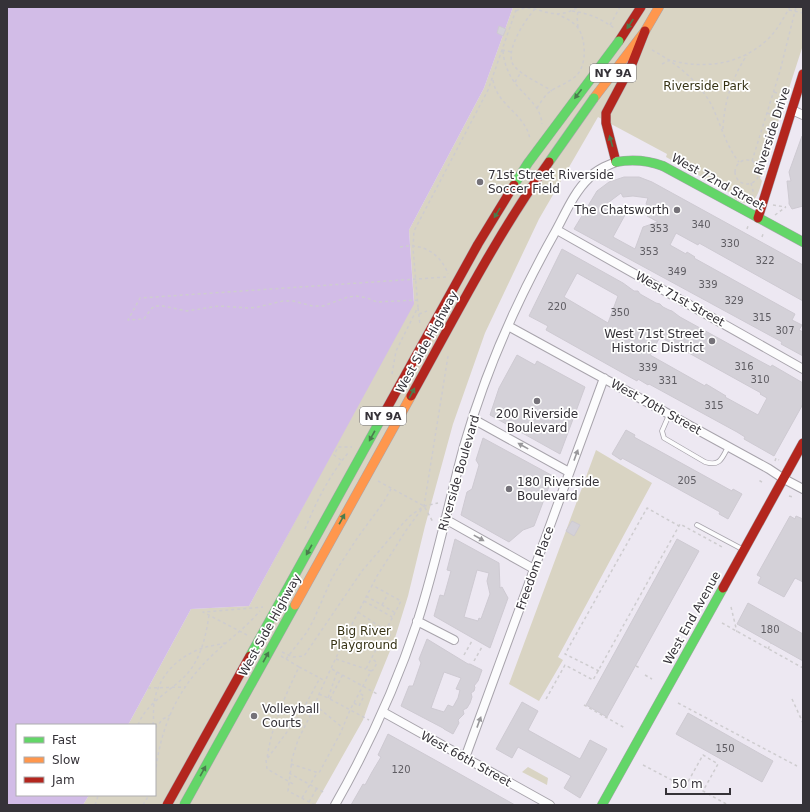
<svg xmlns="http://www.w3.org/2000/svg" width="810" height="812" viewBox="0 0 810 812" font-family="'DejaVu Sans',sans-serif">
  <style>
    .green { fill: #d9d4c3 }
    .water { fill: #d2bce7 }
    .building { fill: #d4d1d8; stroke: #cecad2; fill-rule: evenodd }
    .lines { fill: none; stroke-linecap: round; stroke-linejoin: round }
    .lane-casing { stroke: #a8a4ac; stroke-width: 5.5 }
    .street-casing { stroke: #a8a4ac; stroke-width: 10 }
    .fast-casing { stroke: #a8a4ac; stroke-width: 10 }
    .slow-casing { stroke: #a8a4ac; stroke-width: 10 }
    .jam-casing { stroke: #a8a4ac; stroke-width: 10 }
    .path { stroke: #cecccf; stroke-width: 1.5; stroke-dasharray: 3 3; stroke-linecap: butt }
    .lane { stroke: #fcfcfd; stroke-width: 4 }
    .street { stroke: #fcfcfd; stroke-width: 8 }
    .fast { stroke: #63d668; stroke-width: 9 }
    .slow { stroke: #ff974d; stroke-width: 9 }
    .jam { stroke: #b3261e; stroke-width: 9 }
    .fast-bridge-casing { stroke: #a8a4ac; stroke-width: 10; stroke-linecap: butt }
    .slow-bridge-casing { stroke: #a8a4ac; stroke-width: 10; stroke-linecap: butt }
    .jam-bridge-casing { stroke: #a8a4ac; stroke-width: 10; stroke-linecap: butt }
    .fast-bridge { stroke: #63d668; stroke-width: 9 }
    .slow-bridge { stroke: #ff974d; stroke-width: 9 }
    .jam-bridge { stroke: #b3261e; stroke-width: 9 }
    .oneway { fill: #4a7c4e }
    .oneway2 { fill: #98979a }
    .poi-dot { fill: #757279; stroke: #fff; stroke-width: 1.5 }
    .labels { text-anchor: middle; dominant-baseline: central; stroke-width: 3.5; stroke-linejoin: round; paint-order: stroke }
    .number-label { font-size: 10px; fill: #5e5c62 }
    .shield { fill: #fff; stroke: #727074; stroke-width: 1 }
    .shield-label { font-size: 11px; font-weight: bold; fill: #353238 }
    .park-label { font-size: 12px; fill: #373315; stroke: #fff }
    .street-label { font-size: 12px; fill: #353238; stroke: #fff }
    .poi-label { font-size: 12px; fill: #353238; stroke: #fff; text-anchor: start }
  </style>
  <rect width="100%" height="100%" fill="#ede8f2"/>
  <path class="green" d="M513,7H803V45L760,178L762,181C758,196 753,211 734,198V195L666,157L667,154L598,117L539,219L485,333L453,424L425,526L408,596L394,641L372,695L363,720L315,805H83L89,795H155V725H128L191,609L249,606L414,301L409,230L484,88Z
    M596,450L652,483L558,657L563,660L539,701L509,684Z
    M528,767L548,778L547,785L522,772Z"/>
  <path class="water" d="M7,7H513L484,88L409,230L414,304L249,606L191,609L128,725H17V795H89L83,805H7Z"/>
  <path class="building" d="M499,26L506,29L503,36L497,33Z
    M802,136H803V206L792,209L789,204V200L787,181H791L789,172Z
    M624,177H639L652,182L803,265V301L699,243L698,245L676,233L670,245L686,254L687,252L695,257L694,258L795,314L792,320L802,325L799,330L803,332V356L781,344L782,342L574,229L597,191L609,182ZM621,193L623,197L633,196L648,198L646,204L651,207L647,216L658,222L643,227L635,249L613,237L625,215L605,205Z
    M562,249L623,283L634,291H638L640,294L656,303L660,304L663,307L669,310L672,311L680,317L758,360L771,367L772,365L803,383V404L774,456L744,439L745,437L737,432L649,384L648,385L638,379L637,381L546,330L548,326L529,316ZM577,273L618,296L608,323L564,297ZM660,337L761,393L760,394L767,398L758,415L725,397L726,396L706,384L705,386L650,355Z
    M517,355L535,365L537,361L585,387L560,454L490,415L499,388Z
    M626,430L635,435L634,437L732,491L733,489L742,494L728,519L719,514L720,512L622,458L621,460L612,454Z
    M483,438L553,476L534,526L523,530L509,542L461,515L467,492L472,489L479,465L476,460Z
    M790,516L795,519L796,516L803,519V582L795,578L784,597L758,583L761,577L757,575Z
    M572,521L580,525L574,536L566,531Z
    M455,539L499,563L500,588L502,587L508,598L490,648L434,616L440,595L444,596L451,571L447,570ZM477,570L489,573L487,581L490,594L481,619L479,618L478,621L464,617Z
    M677,539L699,551L607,717L586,705Z
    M748,603L803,634V661L737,624Z
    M427,639L468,664H470L482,670L478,681L474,686L475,687L474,691L471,693L472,697L470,703L467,708L463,710L464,714L458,720L459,723L453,734L444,729L443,728L401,706L409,686H413L421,663L419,659ZM444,672L461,678L456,689L460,690L458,698L453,707L448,705L444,712L431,708Z
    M522,702L538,711L528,730L580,759L590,740L607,749L580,798L564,788L571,776L518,747L512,758L496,749Z
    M688,713L773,761L762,782L676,734Z
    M388,734L435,760L515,805H351L363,784L365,785L372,772L381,757L378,755Z"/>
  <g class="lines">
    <g class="lane-casing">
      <path id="lane" d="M669,415L662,431L664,438L705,462C720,467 722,458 728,447
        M697,525L742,549"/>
    </g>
    <g class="street-casing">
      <path id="street" d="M792,110L803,115
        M557,230L803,369
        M508,326L769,469L784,479L803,489
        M473,419L569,472
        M445,519L534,569
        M417,621L454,640
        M383,712L550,805
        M465,758L604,378
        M335,805C368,747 396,686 417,623C436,565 448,505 464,446C485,373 516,302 553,236C564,217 573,193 589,178C596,170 606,166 616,162"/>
    </g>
    <g class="fast-casing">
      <path id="fast" d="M663,166L803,242
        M602,805L723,588"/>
    </g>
    <g class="slow-casing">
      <path id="slow" d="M594,98L645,31L659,7"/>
    </g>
    <g class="jam-casing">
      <path id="jam" d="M619,41L641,7
        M616,162L606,123V113L632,64L645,31
        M758,218L803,74
        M723,588L803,443"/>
    </g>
    <path class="path" d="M535,9C525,20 502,54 515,67C523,76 541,84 552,91
      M789,10L803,13
      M516,11C535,0 551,25 578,7
      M572,11C588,13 600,18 614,28
      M610,25L620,7
      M578,27L577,17L578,12
      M502,50L512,52
      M652,50C676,63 699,81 712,106C721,125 726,146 739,162
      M503,51C504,65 510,78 519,88C529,99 541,108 542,124
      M662,64L670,60C705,70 743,64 769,38C778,29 784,17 790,7
      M493,80C497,106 525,113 530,139
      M515,82L521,72
      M774,92L785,96
      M537,108C540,103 544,97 548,93C557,86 569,83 577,75C587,64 586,39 578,28C573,21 565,18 557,14
      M767,113L778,117
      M723,129C724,102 732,78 747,55
      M735 172a12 12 0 1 1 24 0a12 12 0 1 1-24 0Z
      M752,161L780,71L796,7
      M751,183L753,191L752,200
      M773,205L786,207
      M775,215L786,207
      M747,229L748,226
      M762,237L763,234
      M400,247C422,242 441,254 448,274
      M418,300L377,302L367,298L356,296L348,297L323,306H313L293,301H283L258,307L249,308L219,306L187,311L163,306H155L151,309L144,319L128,320L140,298L446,277
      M418,308L420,325
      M419,314L427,311
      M392,374L396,351L418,307L413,248L414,231L488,90L517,7
      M341,460L334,455L338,447H352
      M775,461L776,458L779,460
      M378,481L424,506L433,522
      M762,482L760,481L762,479
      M789,496L793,497
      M305,529C316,502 329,476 348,453
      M366,596L394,612
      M364,601L392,617
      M382,605L388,594
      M731,607L737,632
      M358,612L386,631
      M722,623L803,668
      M247,635L203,612L263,607
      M378,645L383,647L390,635L385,633
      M768,649L771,643
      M282,652L293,657L304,656L362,571L397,530L410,516L424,506L438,503
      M464,655L472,641
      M281,656L299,667C285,696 271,727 267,759L301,713L320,678L325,681
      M286,659L307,632L314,619L331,580L339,566L358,537L383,503L391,489
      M336,659L366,669
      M474,661L482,647
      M636,666L640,668
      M299,667L320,678
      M332,669L337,672L328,698L369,720
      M371,671L373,670L377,663L372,658
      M599,671L565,654L647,508L679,526
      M337,672L379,695
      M645,675L652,679
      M148,688L186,687
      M319,694L328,698
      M330,699L343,674
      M546,699L565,665L593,680L680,524L724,548
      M792,699L803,723
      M354,703L359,706L364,696L359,693
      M678,703L797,766
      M315,705L343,728
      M584,705L625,728
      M138,725C146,703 171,691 186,675C201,659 206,636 209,615
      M153,725C154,718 153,710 154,703C158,677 176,658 200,649C208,646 217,645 225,643
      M155,728L163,719L170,715
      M266,760L267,769L293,784
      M291,764L319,773L341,732L350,710L371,671L366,669L401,601L372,585
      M643,765L685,787L703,755L718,764L703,791L728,805
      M289,773L325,793
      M155,779C158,738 172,699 200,668C218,647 242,632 260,611
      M302,798L317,773
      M309,802L317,788
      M95,805L98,796
      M143,805L149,795
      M315,805L288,791L292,759L298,740L314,708L319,694L349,630L377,576L407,529L424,506L448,356"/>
    <use href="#lane" class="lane"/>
    <use href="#street" class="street"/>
    <use href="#fast" class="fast"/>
    <use href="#slow" class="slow"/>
    <use href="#jam" class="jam"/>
    <g class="fast-bridge-casing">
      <path id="fast-bridge" d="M549,162L594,98
        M616,162C633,159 647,160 663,166
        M514,185L528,163L619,41
        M250,656L381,419
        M184,805L295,605"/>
    </g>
    <g class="slow-bridge-casing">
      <path id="slow-bridge" d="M295,605L411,396"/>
    </g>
    <g class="jam-bridge-casing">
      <path id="jam-bridge" d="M411,396C455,317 496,236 549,162
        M381,419L478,244L514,185
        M167,805L250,656"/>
    </g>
    <use href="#fast-bridge" class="fast-bridge"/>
    <use href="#slow-bridge" class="slow-bridge"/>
    <use href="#jam-bridge" class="jam-bridge"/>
  </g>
  <defs><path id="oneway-solid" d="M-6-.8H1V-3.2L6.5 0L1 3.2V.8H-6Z"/></defs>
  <g class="oneway">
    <use href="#oneway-solid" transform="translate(630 24) rotate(123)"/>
    <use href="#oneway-solid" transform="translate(578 94) rotate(127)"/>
    <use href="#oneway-solid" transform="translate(611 141) rotate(-106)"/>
    <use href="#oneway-solid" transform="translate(497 213) rotate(121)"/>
    <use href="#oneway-solid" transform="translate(412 393) rotate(-61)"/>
    <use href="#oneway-solid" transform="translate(372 436) rotate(119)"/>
    <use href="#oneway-solid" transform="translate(342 519) rotate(-61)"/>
    <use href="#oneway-solid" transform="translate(309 550) rotate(119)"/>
    <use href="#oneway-solid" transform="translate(266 657) rotate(-61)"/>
    <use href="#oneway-solid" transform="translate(203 771) rotate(-61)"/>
  </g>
  <g class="oneway2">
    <use href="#oneway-solid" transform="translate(523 446) rotate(-151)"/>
    <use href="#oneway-solid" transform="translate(576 455) rotate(-70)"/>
    <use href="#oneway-solid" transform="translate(479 538) rotate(29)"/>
    <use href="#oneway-solid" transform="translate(479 722) rotate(-70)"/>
  </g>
  <g class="poi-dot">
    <circle cx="480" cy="182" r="4"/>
    <circle cx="677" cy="210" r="4"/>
    <circle cx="712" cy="341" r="4"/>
    <circle cx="537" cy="401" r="4"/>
    <circle cx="509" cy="489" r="4"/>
    <circle cx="254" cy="716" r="4"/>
  </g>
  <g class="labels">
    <g class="number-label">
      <text x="701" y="224">340</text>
      <text x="659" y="228">353</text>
      <text x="730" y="243">330</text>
      <text x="649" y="251">353</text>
      <text x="765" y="260">322</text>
      <text x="677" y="271">349</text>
      <text x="708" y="284">339</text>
      <text x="734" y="300">329</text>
      <text x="557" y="306">220</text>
      <text x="620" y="312">350</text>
      <text x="762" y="317">315</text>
      <text x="785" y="330">307</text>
      <text x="744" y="366">316</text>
      <text x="648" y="367">339</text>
      <text x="760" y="379">310</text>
      <text x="668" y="380">331</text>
      <text x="714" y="405">315</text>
      <text x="687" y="480">205</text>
      <text x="770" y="629">180</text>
      <text x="725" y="748">150</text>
      <text x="401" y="769">120</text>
    </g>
    <g class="shield">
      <rect x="590" y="64" width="46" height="18" rx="3"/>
      <rect x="360" y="407" width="46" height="18" rx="3"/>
    </g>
    <g class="shield-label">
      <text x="613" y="73">NY 9A</text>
      <text x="383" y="416">NY 9A</text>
    </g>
    <g class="park-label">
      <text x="706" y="86">Riverside Park</text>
      <text x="364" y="631">Big River<tspan x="364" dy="14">Playground</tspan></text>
    </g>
    <g class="street-label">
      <text transform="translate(772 131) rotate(-72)">Riverside Drive</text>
      <text transform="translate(718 182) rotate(29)">West 72nd Street</text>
      <text transform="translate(680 299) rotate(29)">West 71st Street</text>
      <text transform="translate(427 342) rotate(-61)">West Side Highway</text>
      <text transform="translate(656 407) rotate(29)">West 70th Street</text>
      <text transform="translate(459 473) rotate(-74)">Riverside Boulevard</text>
      <text transform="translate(535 568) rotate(-70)">Freedom Place</text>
      <text transform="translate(692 618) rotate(-61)">West End Avenue</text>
      <text transform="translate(270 625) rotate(-61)">West Side Highway</text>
      <text transform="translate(466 759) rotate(29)">West 66th Street</text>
    </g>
    <g class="poi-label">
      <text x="488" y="175">71st Street Riverside<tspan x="488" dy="14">Soccer Field</tspan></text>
      <text x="669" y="210" text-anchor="end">The Chatsworth</text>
      <text x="704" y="334" text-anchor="end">West 71st Street<tspan x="704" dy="14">Historic District</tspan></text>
      <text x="537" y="414" text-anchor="middle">200 Riverside<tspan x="537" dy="14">Boulevard</tspan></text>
      <text x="517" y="482">180 Riverside<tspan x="517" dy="14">Boulevard</tspan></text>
      <text x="262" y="709">Volleyball<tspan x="262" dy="14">Courts</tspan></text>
    </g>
  </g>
  <rect width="810" height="812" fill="none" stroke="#353238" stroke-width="16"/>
  <rect x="16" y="724" width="140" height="72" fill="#ffffff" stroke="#aeadaf"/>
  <rect x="24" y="737" width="20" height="6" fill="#63d668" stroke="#aeadaf"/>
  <text x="52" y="744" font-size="12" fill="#353238">Fast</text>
  <rect x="24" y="757" width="20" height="6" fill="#ff974d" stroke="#aeadaf"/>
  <text x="52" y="764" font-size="12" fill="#353238">Slow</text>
  <rect x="24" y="777" width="20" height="6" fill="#b3261e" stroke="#aeadaf"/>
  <text x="52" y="784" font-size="12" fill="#353238">Jam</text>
  <path d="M666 788v6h64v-6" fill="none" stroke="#353238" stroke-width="2"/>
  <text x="672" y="788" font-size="12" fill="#353238" stroke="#ffffff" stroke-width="3" paint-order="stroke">50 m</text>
</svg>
